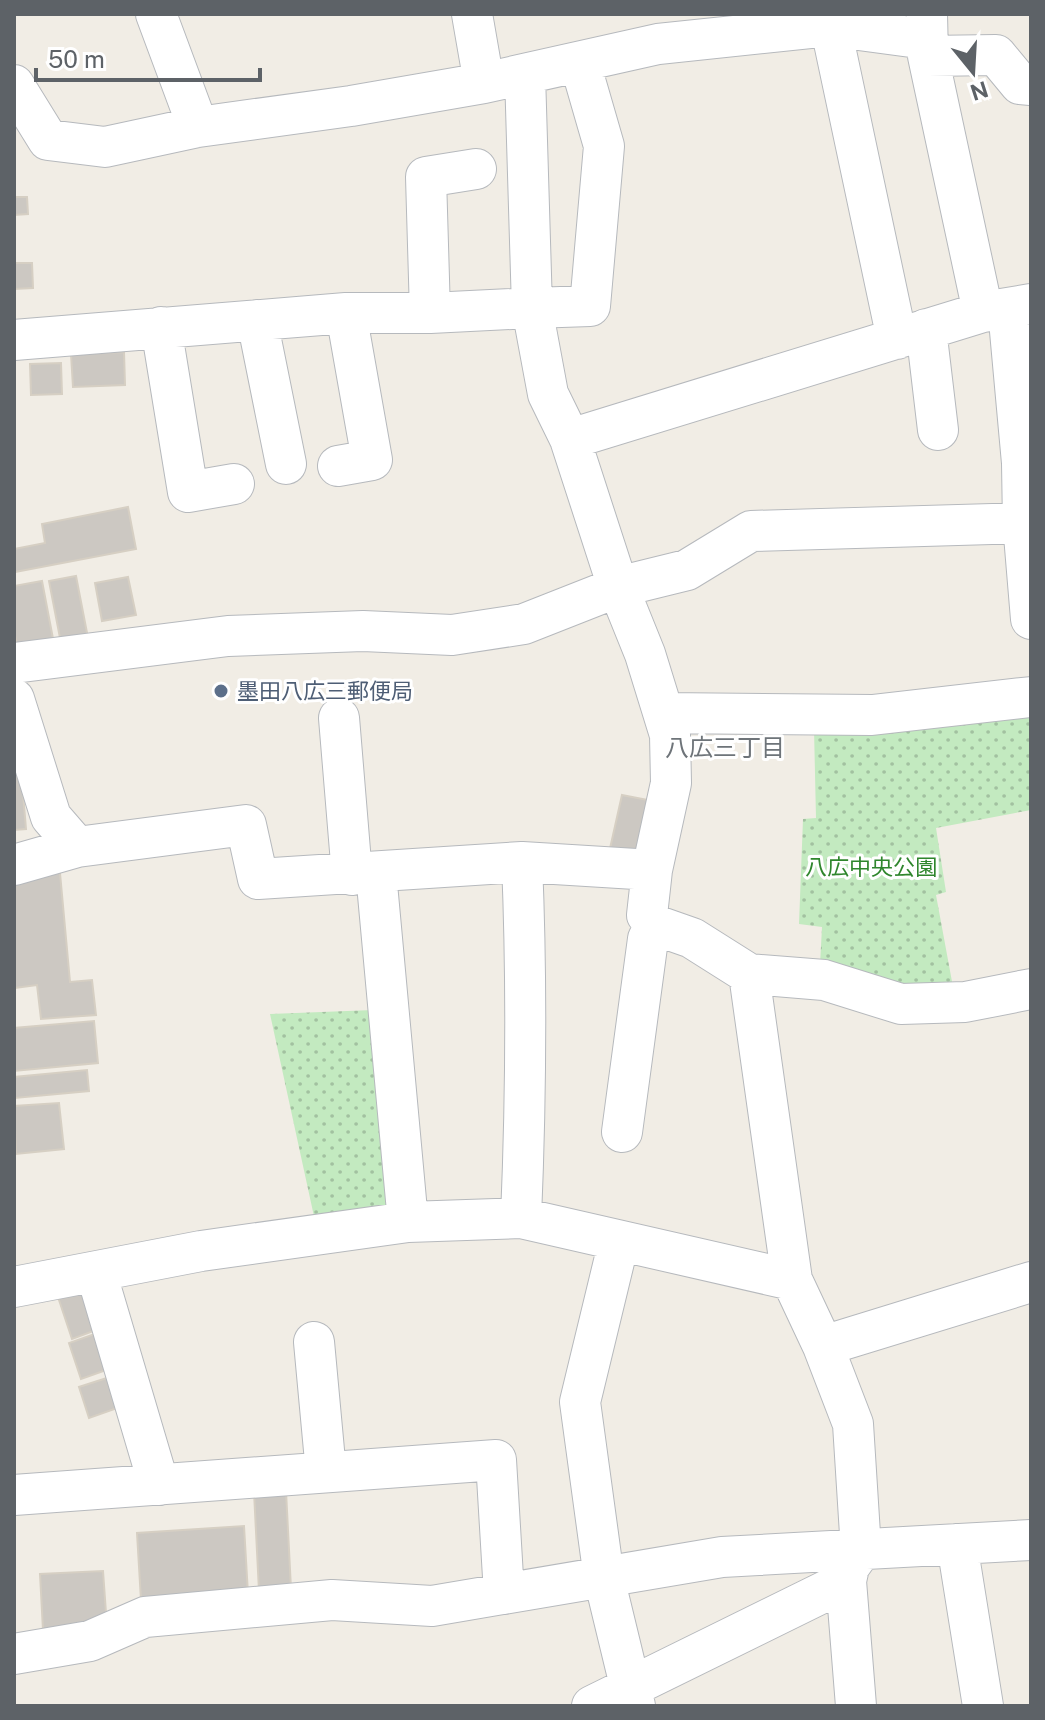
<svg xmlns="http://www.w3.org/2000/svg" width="1045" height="1720" viewBox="0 0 1045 1720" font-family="'Public Sans','Noto Sans JP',sans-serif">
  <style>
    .park { fill: url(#park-dots) }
    .building { fill: #ccc8c2; stroke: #d6cfc3; stroke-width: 2 }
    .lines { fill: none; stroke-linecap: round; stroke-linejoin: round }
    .minor-casing { stroke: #b6b9bd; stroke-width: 42 }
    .minor { stroke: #fff; stroke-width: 40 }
    .service-dot { fill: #5c6f8a; stroke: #fff; stroke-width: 3 }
    .labels { text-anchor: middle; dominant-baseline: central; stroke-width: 6; stroke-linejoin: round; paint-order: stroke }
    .service-label { font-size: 22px; fill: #4e5e75; stroke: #fff; text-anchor: start }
    .park-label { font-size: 22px; fill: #2f862d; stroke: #fff }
    .neighbourhood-label { font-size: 24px; fill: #6e7479; stroke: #fff }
  </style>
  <defs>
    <pattern id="park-dots" width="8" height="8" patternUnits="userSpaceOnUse" patternTransform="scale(2)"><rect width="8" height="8" fill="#c3eac0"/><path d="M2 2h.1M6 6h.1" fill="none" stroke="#a2c1a0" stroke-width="1.8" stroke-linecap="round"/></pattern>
  </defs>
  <rect width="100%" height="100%" fill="#f1ede5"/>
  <path class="park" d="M1031,711V810L936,828L946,892L936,895L953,987L904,995L820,965L822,927L799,924L803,819L816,818L814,729Z
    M373,1010L389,1211L315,1221L270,1014Z"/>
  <path class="building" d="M14,197H27L28,214L14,215Z
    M14,263H32L33,288L14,289Z
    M124,352L125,385L73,387L71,354Z
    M61,363L62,394L31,395L30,364Z
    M128,507L136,549L15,572L14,549L45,543L42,524Z
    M76,576L88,638L61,643L49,581Z
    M128,577L136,615L102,621L95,583Z
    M42,581L54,644L18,651L14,630V586Z
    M20,757L26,829L14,830V758Z
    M622,795L653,801L640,860L609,853Z
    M60,873L70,982L92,980L96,1015L41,1019L37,985L14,988V876Z
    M94,1021L98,1063L14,1071V1028Z
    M87,1070L89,1091L15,1098L14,1077Z
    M59,1103L64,1149L16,1154L14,1106Z
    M85,1288L99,1329L72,1339L58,1297Z
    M103,1331L115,1367L81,1379L69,1343Z
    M116,1375L126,1405L89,1418L79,1387Z
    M286,1491L291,1589L259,1591L254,1492Z
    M244,1526L248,1594L141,1600L137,1533Z
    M103,1571L107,1627L43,1630L40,1574Z"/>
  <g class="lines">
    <g class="minor-casing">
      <path id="minor" d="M156,14L198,127
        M472,14L484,83
        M828,14L897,339
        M927,14L928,56L983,312
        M928,56L996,55L1020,84L1031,85
        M525,74L532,308L590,306L604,146L580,63
        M14,85L48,140L105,147L198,127L351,106L484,83L658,44L829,26L926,39
        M1008,309L1022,463L1023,523L1031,619
        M430,313L426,177L476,169
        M257,320L286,464
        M161,327L188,492L234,484
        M926,329L938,430
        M14,340L346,313H430L532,308L548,394L570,439L618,587L645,654L670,735L671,783L652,870L647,915L655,925L692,938L749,974L824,980L901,1004L965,1002L1031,989
        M570,439L983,312L1031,304
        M338,466L372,460L346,313
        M14,663L228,636L363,631L452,635L524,624L618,587L687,570L751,531L1023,523
        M14,699L51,817L77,847
        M664,713L872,715L1031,697
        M339,718L352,875
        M14,865L77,847L246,825L258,879L522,862L652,870
        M376,873L408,1222
        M749,974L792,1280L823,1346L853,1424L861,1550L849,1567L846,1581L856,1706
        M622,1132L648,939L655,925
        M521,1218C526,1099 527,981 522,862
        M619,1241L580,1402L604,1578L635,1706
        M96,1272L159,1485
        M14,1287L201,1251L408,1222L521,1218L792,1280
        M314,1342L326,1472
        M823,1346L1031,1282
        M14,1495L496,1460L504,1594
        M957,1544L983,1706
        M14,1654L90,1641L145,1617L332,1600L432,1606L722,1557L1031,1540
        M592,1706L846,1581"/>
    </g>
    <use href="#minor" class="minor"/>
  </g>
  <circle class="service-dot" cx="221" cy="691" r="8"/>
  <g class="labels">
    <g class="service-label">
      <text x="237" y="691">墨田八広三郵便局</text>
    </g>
    <g class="park-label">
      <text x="871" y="867">八広中央公園</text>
    </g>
    <g class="neighbourhood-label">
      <text x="725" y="747">八広三丁目</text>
    </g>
  </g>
  <rect width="1045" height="1720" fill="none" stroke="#5d6267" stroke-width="32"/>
  <g transform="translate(973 72) rotate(162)" stroke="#ffffff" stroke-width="6" paint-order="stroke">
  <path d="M0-6L14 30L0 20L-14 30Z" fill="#5d6267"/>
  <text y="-12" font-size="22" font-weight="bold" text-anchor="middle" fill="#5d6267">N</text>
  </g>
  <path d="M36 68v12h224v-12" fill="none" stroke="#5d6267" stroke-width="4"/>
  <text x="48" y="68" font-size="24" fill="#5d6267" stroke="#ffffff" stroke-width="6" paint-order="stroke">50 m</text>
</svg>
